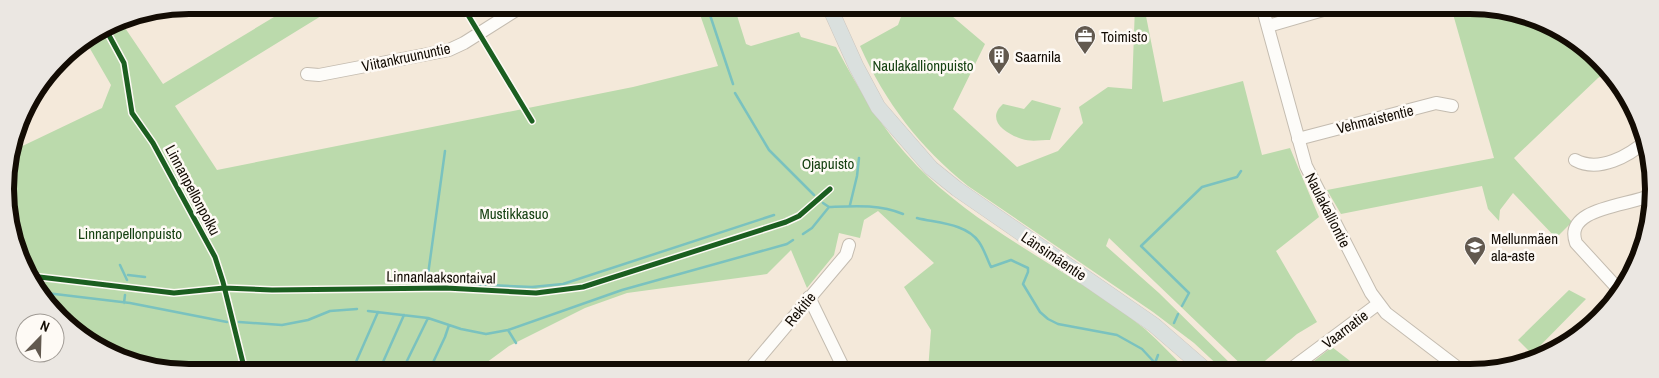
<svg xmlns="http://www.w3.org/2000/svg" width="1659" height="378" viewBox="0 0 1659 378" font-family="'Archivo Narrow',sans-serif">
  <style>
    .green { fill: #bbdaac }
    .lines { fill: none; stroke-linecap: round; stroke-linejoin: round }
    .stream { stroke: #7ac2bf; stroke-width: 2.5 }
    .minor-casing { stroke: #c4bcb0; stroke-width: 14 }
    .major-casing { stroke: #ccc6bf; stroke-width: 16 }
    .minor { stroke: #fdfcf9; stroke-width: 12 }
    .major { stroke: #dae0de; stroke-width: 15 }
    .cycleway-casing { stroke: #fefaf5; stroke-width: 8 }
    .cycleway { stroke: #1b5e20; stroke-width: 5 }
    .labels { text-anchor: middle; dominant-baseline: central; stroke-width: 5; stroke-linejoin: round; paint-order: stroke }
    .poi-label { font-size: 15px; fill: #130c04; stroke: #fefaf5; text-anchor: start }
    .street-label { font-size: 15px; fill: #130c04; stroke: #fefaf5 }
    .park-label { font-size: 15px; fill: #154111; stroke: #fefaf5 }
    .rim { fill: none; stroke: #130c04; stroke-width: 6 }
  </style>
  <rect width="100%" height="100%" fill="#f4e9da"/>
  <path class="green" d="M294,5H339L175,106L217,170L633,87L718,66L697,6H734L746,44L751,46L799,32L801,37L836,47C859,90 883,131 917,166C982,233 1073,271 1145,329C1160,342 1174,358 1188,371H928L931,330L904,287L934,263L878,211L864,220L860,238L839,233L834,255L807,288L791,250L767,274L627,293L585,308L509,346L475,371H165L97,348L43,301L11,237L5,177L12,151L102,108L111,85L85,40L119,19L163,84Z
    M905,6H956L952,16L985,44L953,109L1017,167L1058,151L1083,123L1079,107L1108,87L1132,89L1135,6H1144L1163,102L1243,81L1262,155L1290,148L1319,217L1276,251L1317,322L1297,334L1253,371H1248L1109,238L1106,246L1159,293L1238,371H1224L1194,343L1153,312L968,186C919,146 886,104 860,46L898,25Z
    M1451,7H1494L1562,30L1609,71L1598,78L1514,158L1572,222L1556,238L1513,193L1500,210L1499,221L1488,209L1482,186L1341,214L1327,190L1494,158Z
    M1032,100L1061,108L1050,140C1041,140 1030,142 1022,139C1006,134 985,120 1003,104L1024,109Z
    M1569,290L1586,299L1532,354L1518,340Z
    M1332,347L1363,371H1301Z"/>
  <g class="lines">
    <path class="stream" d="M707,6L733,84
      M735,93L769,150L814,195
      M823,203L829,207C854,206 879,204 903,214
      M850,205L857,176L859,158
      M917,218C936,223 966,223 979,242C984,249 987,259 991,267L1011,260L1028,268V272L1023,284L1040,312L1048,319L1058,324L1117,335L1142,349L1155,363L1153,371
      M803,234L812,228L829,207
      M120,265L127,280
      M128,275L145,277
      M424,282L532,287L563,284L774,215
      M427,282L445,151
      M38,292L130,303L227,322
      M124,303L125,295
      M1182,306L1189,293L1141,246L1202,187L1237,177L1241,171
      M368,311L428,318L461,329L486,334L508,330L622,290L787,244L793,240
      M239,322L282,325L308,320L330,311L357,309
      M1174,323L1178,314
      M508,330L516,343
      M1155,363L1158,355
      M352,371L378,312
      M379,371L404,315
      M402,371L428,318
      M429,371L445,337L449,325"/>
    <g class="minor-casing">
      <path id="minor" d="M1262,6L1306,166L1371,293L1386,313L1462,371
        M1268,26L1337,6
        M307,74L319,75L449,50L464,43L524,5
        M1298,139L1436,103L1452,106
        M1575,160C1599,173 1629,156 1647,140
        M1620,291L1576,243C1563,207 1630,206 1651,195
        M809,297L845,371
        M748,371L846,255L849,245
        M1288,371L1378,304"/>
    </g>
    <g class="major-casing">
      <path id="major" d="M829,6L856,66L878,107L931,168L957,189L1154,325L1207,371"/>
    </g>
    <use href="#minor" class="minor"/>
    <use href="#major" class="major"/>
    <g class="cycleway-casing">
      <path id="cycleway" d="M462,5L532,121
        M105,28L124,63L132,113L153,143L215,257L223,282L245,371
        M31,276L174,293L224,288L272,290L446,288L536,293L583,287L786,222L799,216L830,189"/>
    </g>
    <use href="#cycleway" class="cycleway"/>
  </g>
  <defs>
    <g id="office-pin" transform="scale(1.125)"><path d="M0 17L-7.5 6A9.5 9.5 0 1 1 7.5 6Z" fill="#62594f" stroke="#fefaf5"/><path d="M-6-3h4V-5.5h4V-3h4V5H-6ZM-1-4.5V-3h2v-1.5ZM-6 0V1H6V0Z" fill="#fff"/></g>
    <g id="building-pin" transform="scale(1.125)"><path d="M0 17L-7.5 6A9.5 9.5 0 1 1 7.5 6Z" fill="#62594f" stroke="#fefaf5"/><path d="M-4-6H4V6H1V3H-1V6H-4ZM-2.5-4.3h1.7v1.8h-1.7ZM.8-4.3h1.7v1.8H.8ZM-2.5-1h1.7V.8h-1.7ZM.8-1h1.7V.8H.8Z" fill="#fff"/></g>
    <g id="school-pin" transform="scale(1.125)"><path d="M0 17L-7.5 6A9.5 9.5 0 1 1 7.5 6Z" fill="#62594f" stroke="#fefaf5"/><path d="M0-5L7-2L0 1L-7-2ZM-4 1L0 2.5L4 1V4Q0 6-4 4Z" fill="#fff"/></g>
  </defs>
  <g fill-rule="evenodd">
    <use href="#office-pin" x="1085" y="36"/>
    <use href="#building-pin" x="999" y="56"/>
    <use href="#school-pin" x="1475" y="247"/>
  </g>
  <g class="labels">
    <g class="poi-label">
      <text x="1101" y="36">Toimisto</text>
      <text x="1015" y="56">Saarnila</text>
      <text x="1491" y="238">Mellunmäen<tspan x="1491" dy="17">ala-aste</tspan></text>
    </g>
    <g class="street-label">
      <text transform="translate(406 57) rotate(-12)">Viitankruununtie</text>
      <text transform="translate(1375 119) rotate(-14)">Vehmaistentie</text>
      <text transform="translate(193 190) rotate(62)">Linnanpellonpolku</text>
      <text transform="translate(1328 210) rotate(63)">Naulakalliontie</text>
      <text transform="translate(1054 256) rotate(34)">Länsimäentie</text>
      <text transform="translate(441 277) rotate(1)">Linnanlaaksontaival</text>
      <text transform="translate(800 309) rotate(-51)">Rekitie</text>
      <text transform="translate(1345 329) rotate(-37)">Vaarnatie</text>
    </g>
    <g class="park-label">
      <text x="923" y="65">Naulakallionpuisto</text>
      <text x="828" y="163">Ojapuisto</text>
      <text x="514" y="213">Mustikkasuo</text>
      <text x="130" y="233">Linnanpellonpuisto</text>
    </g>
  </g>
  <path d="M0 0H1659V378H0ZM189 14H1470A175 175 0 0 1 1645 189V189A175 175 0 0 1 1470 364H189A175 175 0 0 1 14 189V189A175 175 0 0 1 189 14Z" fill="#ebe7e2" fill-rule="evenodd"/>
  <path class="rim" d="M189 14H1470A175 175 0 0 1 1645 189V189A175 175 0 0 1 1470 364H189A175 175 0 0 1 14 189V189A175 175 0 0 1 189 14Z"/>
  <g transform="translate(40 338) rotate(23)"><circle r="24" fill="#fefaf5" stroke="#a09b95"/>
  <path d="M0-4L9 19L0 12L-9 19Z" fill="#62594f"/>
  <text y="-8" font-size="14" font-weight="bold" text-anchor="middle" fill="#130c04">N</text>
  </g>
</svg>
